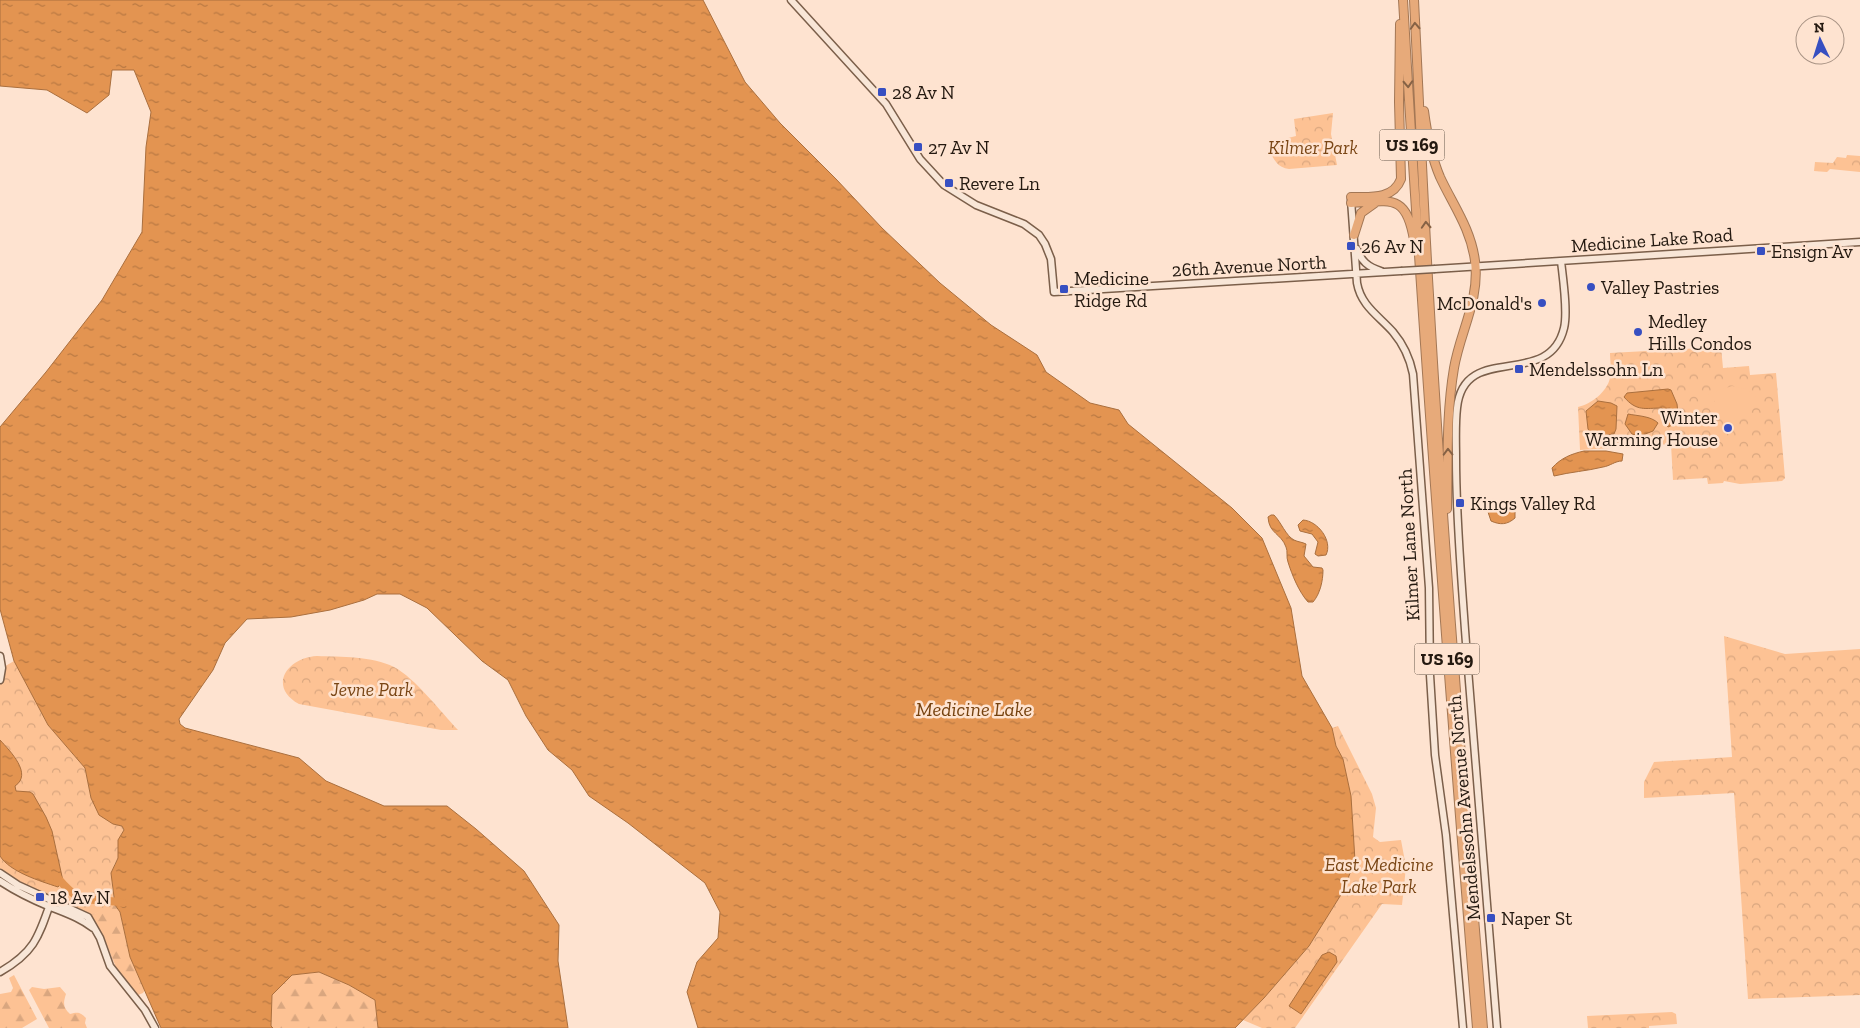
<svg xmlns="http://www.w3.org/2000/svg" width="1860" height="1028" viewBox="0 0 1860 1028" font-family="'Zilla Slab',serif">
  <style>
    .forest { fill: url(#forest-firs) }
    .park { fill: url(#park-crowns) }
    .pitch { fill: #fdc294 }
    .water { fill: url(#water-ripples); stroke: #aa6f3e }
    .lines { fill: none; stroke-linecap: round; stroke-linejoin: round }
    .river { stroke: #e39451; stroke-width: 8 }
    .secondary-casing { stroke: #7b5f4a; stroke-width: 9 }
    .highway-casing { stroke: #a37755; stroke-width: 10 }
    .secondary { stroke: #f8e6d7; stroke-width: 6 }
    .highway { stroke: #e7aa7a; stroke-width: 8 }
    .secondary-bridge-casing { stroke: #7b5f4a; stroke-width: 9; stroke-linecap: butt }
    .secondary-bridge { stroke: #f8e6d7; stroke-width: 6 }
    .oneway { stroke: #866245 }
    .poi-dot { fill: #374fc1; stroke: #fee3d0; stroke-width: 2 }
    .labels { text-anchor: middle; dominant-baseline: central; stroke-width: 5; stroke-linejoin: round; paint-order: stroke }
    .shield { fill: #fee3d0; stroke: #65564a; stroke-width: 1 }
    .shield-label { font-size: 18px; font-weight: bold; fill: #241910 }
    .poi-label { font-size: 19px; fill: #241910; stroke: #fee3d0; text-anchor: start }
    .park-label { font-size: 19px; font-style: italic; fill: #7a4615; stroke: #fee3d0 }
    .street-label { font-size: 19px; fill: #241910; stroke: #fee3d0 }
    .water-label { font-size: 20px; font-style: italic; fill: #76420f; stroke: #fee3d0 }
  </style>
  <defs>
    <pattern id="forest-firs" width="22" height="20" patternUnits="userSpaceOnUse" patternTransform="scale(1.25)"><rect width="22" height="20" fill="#fdc294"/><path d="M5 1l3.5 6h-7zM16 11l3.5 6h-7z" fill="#d9a67f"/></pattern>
    <pattern id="park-crowns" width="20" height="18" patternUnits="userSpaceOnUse" patternTransform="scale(1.25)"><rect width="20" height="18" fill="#fdc294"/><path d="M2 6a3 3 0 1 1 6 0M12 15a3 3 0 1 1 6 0" fill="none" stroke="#d9a67f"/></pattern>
    <pattern id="water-ripples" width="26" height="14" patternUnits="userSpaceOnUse" patternTransform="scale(1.25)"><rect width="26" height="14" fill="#e39451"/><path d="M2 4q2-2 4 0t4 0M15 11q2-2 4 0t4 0" fill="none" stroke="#b87842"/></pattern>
  </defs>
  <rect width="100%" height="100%" fill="#fee3d0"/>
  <path class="forest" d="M112,905H115L120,912L130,957L145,990L143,993L138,995C111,980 109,928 88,917Z
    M319,972L349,985L375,1000L378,1028H273L271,1026L272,995L292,975Z
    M14,975L37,1019L22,1028H0V994L11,992L13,988L9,978Z
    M32,987L44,989L60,987L66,994C63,1003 63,1008 70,1014C78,1012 80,1012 86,1018L85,1023L87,1028H49L29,990Z"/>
  <path class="park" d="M1333,113L1331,134L1337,165L1289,169C1275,167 1271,155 1268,143L1296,136L1294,119Z
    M1847,155L1860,156V172L1830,169L1827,172L1814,171L1815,162L1833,163L1837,157L1846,158Z
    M1721,347L1723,368L1749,366L1750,375L1776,373L1785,478L1782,481L1740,484L1724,481L1723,483L1708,484L1707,478L1673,480L1671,444L1580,450L1578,407C1591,404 1607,392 1610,378C1612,371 1610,361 1610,353Z
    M1724,636L1785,654L1860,649V995L1748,999L1734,793L1644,798V782L1654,762L1732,757Z
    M317,656C341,657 372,656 394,667C415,678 441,712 458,730H441L299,704C268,687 286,658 317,656Z
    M14,661L48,725L85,768L91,798L113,824L122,826L124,830L118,840V858L114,865L112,889L115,905L88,917L0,873V680L2,668Z
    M1338,726L1372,794L1376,808L1373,837L1380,842L1401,840L1406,867L1402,905L1382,904L1295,1028H1262L1243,1020L1264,998L1309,946L1342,893L1355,861L1343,759L1336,746L1332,728Z
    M1672,1012L1676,1014L1677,1024L1649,1026V1028H1588L1587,1016Z"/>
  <path class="pitch" d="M1732,386L1746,389L1756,396L1734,419H1730L1708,394Z"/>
  <path class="water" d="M0,0H703L745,82L780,123L836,179L882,228L940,283L991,325L1037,355L1046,372L1090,403L1119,410L1128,424L1232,508L1262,538L1291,608L1302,676L1332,728L1336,746L1343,759L1351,796L1355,861L1342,893L1309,946L1264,998L1235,1028H698L687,992L697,962L718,938L720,912L705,883L628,823L589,796L572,770L548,750L526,716L508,680L482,661L427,608L400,594H377L364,600L330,610L291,617L247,619L225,643L213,670L179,719L180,724L185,728L299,758L326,781L384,806H447L476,829L524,871L559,925L558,961L568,1028H378L375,1000L349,985L319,972L292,975L272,995L271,1026L273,1028H161L130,957L120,912L115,905L111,873L118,858V840L124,830L122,826L113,824L99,815L91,798L85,768L48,725L14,661L0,609V427L46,372L102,300L142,232L146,147L151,112L134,70H112L109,95L87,113L47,90L0,86Z
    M1668,389L1671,390L1677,404L1679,422L1668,427L1663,421L1664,415L1662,408C1645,408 1637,412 1624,397L1627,393Z
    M1598,401L1611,403L1617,406L1616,429L1614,434L1594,437L1588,429L1586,411Z
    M1628,414C1638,416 1651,416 1658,423L1653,431L1640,436L1632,434L1625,424Z
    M1584,451H1606L1623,454L1622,461C1615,461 1610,466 1603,467C1587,471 1570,472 1554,476L1552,468C1561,458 1571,454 1584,451Z
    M1492,507L1511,509L1515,512V518C1507,525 1500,525 1491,521L1487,509Z
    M1271,515H1274C1281,522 1286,536 1294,540C1298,542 1302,542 1306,544L1304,556L1313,567L1322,568L1323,570C1323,581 1320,594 1313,602H1308C1299,592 1292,575 1288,562C1286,557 1288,551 1286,547C1281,533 1269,534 1268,517Z
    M1303,520C1318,521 1333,541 1326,555L1318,556L1315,554L1318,542L1312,534L1300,531L1298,525Z
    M0,740C10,751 33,774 15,786L16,791L30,792L33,794L46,817L52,831L63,881L58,887C40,881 10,872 0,856Z
    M1329,952L1336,956L1337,962L1301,1014L1289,1006L1322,955Z"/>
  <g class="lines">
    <path class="river" d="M56,876C62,883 70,893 79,897C92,902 109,899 123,903"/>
    <g class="secondary-casing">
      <path id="secondary" d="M791,0L886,104L920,159L944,185L976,205L1024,224L1039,235L1045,244L1051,259L1054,292L1401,271
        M1351,200L1357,283C1361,306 1379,316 1393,332C1404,345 1410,359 1413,374L1429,588L1430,675L1435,755L1446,835L1463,1028
        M1357,249C1361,261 1368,267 1381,271
        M1435,269L1860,242
        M0,656L2,668L0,680
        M0,873L18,885L88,917L100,938L110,966L145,1010L155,1028
        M0,881C15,891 31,899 48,906C65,913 79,917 93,928
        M0,972C33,953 38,939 50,904
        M1497,1028C1486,896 1475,763 1465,630C1461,573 1456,516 1456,459C1456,442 1455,425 1457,408C1464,340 1549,391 1564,328C1568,312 1563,279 1561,261"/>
    </g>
    <g class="highway-casing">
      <path id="highway" d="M1403,0C1423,343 1449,686 1477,1028
        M1414,0C1419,98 1423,197 1429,295C1443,539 1463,784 1483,1028
        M1424,111C1427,134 1431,156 1440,177C1453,205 1471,229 1475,261C1480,300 1460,332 1454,368C1446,415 1448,461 1447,509
        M1351,197C1370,197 1393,200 1401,179L1399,102L1400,24
        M1351,203C1391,201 1406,193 1414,240
        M1354,235L1361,213L1375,203"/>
    </g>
    <use href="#secondary" class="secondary"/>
    <use href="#highway" class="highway"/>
    <g class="secondary-bridge-casing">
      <path id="secondary-bridge" d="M1401,271L1435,269"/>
    </g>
    <use href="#secondary-bridge" class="secondary-bridge"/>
  </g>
  <defs><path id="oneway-chevron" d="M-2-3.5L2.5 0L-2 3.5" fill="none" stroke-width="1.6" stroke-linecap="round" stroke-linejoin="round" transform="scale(1.25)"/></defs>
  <g class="oneway">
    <use href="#oneway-chevron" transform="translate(1415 26) rotate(-93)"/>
    <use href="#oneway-chevron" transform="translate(1408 84) rotate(87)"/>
    <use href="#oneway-chevron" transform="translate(1426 225) rotate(-93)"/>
    <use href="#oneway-chevron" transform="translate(1448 452) rotate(-91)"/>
  </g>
  <g class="poi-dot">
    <rect x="877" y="87" width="10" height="10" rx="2.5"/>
    <rect x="913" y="142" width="10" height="10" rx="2.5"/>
    <rect x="944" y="178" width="10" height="10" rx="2.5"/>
    <rect x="1346" y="241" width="10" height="10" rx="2.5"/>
    <rect x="1756" y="246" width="10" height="10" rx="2.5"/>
    <circle cx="1591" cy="287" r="5"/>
    <rect x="1059" y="284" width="10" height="10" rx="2.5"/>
    <circle cx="1542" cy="303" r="5"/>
    <circle cx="1638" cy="332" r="5"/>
    <rect x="1514" y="364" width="10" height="10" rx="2.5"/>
    <circle cx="1728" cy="428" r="5"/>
    <rect x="1455" y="498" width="10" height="10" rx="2.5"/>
    <rect x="35" y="892" width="10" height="10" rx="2.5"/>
    <rect x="1486" y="913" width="10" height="10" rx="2.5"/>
  </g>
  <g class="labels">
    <g class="shield">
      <rect x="1379.5" y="129.5" width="65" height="31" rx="4"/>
      <rect x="1414.5" y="643.5" width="65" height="31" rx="4"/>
    </g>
    <g class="shield-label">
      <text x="1412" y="145">US 169</text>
      <text x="1447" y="659">US 169</text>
    </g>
    <g class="poi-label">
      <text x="892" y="92">28 Av N</text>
      <text x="928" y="147">27 Av N</text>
      <text x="959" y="183">Revere Ln</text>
      <text x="1361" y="246">26 Av N</text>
      <text x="1771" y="251">Ensign Av</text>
      <text x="1074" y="278">Medicine<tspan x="1074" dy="22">Ridge Rd</tspan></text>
      <text x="1601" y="287">Valley Pastries</text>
      <text x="1532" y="303" text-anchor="end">McDonald's</text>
      <text x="1648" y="321">Medley<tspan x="1648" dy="22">Hills Condos</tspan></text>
      <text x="1529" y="369">Mendelssohn Ln</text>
      <text x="1718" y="417" text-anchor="end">Winter<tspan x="1718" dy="22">Warming House</tspan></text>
      <text x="1470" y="503">Kings Valley Rd</text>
      <text x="50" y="897">18 Av N</text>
      <text x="1501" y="918">Naper St</text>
    </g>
    <g class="park-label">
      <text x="1313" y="147">Kilmer Park</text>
      <text x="372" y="689">Jevne Park</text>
      <text x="1379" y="864">East Medicine<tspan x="1379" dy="22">Lake Park</tspan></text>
    </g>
    <g class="street-label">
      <text transform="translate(1652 240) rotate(-4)">Medicine Lake Road</text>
      <text transform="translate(1249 266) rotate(-3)">26th Avenue North</text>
      <text transform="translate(1409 545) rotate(-93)">Kilmer Lane North</text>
      <text transform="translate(1464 808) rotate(-95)">Mendelssohn Avenue North</text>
    </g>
    <g class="water-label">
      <text x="974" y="709">Medicine Lake</text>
    </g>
  </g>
  <g transform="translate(1820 40) rotate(356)"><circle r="24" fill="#fee3d0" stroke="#a79283"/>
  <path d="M0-4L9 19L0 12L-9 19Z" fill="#374fc1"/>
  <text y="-8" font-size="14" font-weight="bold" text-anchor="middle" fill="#241910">N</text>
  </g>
</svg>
